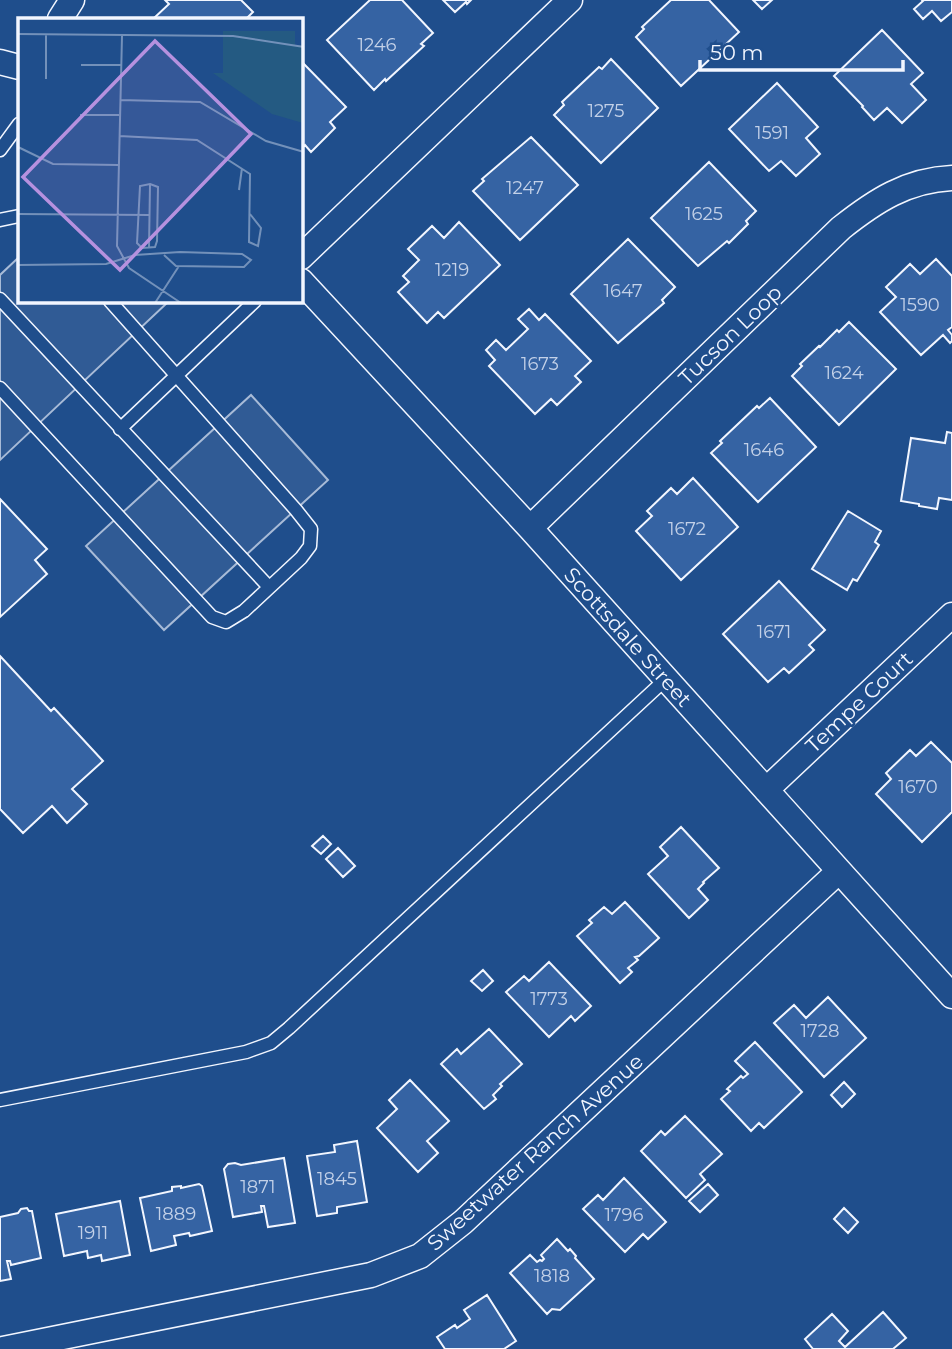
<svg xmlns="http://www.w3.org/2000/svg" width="952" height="1349" viewBox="0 0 952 1349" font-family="Montserrat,sans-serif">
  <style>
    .parking { fill: #305b95; stroke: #a8bbd7; stroke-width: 2 }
    .building { fill: #3563a3; stroke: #f2f6ff; stroke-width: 2 }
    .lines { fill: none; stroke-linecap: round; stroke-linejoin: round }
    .lane-casing { stroke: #f2f6ff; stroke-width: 15 }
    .street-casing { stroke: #f2f6ff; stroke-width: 27 }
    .lane { stroke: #1f4e8c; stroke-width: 12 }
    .street { stroke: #1f4e8c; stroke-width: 24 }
    .labels { text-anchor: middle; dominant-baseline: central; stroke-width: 5; stroke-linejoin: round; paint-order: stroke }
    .number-label { font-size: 18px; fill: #c3d1e8 }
    .street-label { font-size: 21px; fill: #f2f6ff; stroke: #1f4e8c }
    .inset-road { fill: none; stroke: #7391ba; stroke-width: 2 }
    .view { fill: #b691df; fill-opacity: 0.15; stroke: #b691df; stroke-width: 3.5 }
    .inset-edge { fill: none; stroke: #f2f6ff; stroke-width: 3.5 }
  </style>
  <rect width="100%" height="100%" fill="#1f4e8c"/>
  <path class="parking" d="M19,257V301H165L167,303L0,460V275Z
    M251,395L328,480L164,630L86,546Z"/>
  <path class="building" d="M165,0H241L253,12L246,19H153L169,4Z
    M370,0H402L433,33L421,44L424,46L386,81L385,79L374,90L327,40Z
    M443,0H471L467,4L466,2L455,12Z
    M671,0H709L739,32L681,86L636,37L644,29L642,27Z
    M753,0H772L762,9Z
    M922,0H952V12L941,21L932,11L923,19L914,9L923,1Z
    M882,30L923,73L911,84L926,100L902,123L887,108L874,120L862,107L863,106L834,76Z
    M611,59L658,108L601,163L554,115L564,105L562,102L599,67L602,69Z
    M301,61L346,107L330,122L335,128L311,152L305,145L301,149Z
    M777,83L818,127L806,138L820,154L796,176L781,161L769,171L729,129Z
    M531,137L578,185L520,240L473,191L484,181L482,179Z
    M709,162L756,211L746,221L748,224L729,243L727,241L698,266L651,218Z
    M459,222L500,265L444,318L438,312L427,323L398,292L409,282L403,276L419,260L408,249L432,226L444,238Z
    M628,239L675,287L662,300L664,303L618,343L571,294Z
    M936,259L952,276V327L948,330L952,335V341L950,343L943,335L921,355L880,312L896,297L886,287L910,264L920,274Z
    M529,309L539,320L545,314L591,361L575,376L581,382L557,405L551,399L535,414L489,366L495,360L486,350L496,340L506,350L528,329L518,319Z
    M849,322L896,369L839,425L792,376L802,366L800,364L819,346L820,347L837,330L839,332Z
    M770,398L816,447L758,502L711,453L722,443L720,441L757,406L759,408Z
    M947,432L952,433V500L939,498L937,509L919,506V504L901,501L911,438L945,443Z
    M693,478L738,527L681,580L636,531L652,516L647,511L671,488L677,494Z
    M0,499L47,549L35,560L47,574L0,617Z
    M848,511L881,531L875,542L879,545L857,581L853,579L847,590L812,569Z
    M779,581L825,630L809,645L814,650L789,673L784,668L768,682L723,634Z
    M0,656L51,711L54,708L103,761L72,789L87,804L67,823L52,806L23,833L0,809Z
    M931,742L952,763V812L922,842L876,794L891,779L886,773L910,750L916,756Z
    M681,827L719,868L703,882L704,883L698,889L708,900L689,918L648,874L668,856L660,847Z
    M323,836L331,844L321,854L312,846Z
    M338,848L355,866L343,877L326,859Z
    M625,902L659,938L639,956L635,957L638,960L628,968L632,972L620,983L577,936L592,923L589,920L604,907L612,914Z
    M549,962L591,1006L575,1021L571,1016L549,1037L506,992L524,976L529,981Z
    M483,970L493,981L482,991L471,981Z
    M828,997L866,1038L824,1077L774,1023L794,1005L806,1018Z
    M489,1029L522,1064L500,1084L502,1086L493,1095L496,1099L484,1109L441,1064L457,1049L461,1054Z
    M755,1042L802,1092L764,1128L759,1123L751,1131L721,1099L730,1091L727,1089L741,1076L743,1078L748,1074L735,1061Z
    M410,1080L449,1121L427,1141L438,1153L418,1172L377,1128L397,1109L389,1100Z
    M844,1082L855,1094L842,1107L831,1095Z
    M685,1116L722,1154L700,1174L705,1180L686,1198L641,1151L661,1131L665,1135Z
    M357,1141L367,1202L337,1207V1213L317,1216L307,1156L335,1152L334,1145Z
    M284,1158L295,1223L268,1227L264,1206H261L262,1212L233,1217L224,1169L228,1164L235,1163L241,1165Z
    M624,1178L666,1222L648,1239L643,1234L625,1252L583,1209L598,1195L603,1200Z
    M199,1184L202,1186L212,1231L190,1236L189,1233L174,1236L176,1245L151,1251L140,1198L172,1191V1187L181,1186V1188Z
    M708,1184L718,1195L700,1212L689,1201Z
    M120,1201L130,1255L102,1261L101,1255L88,1258L87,1251L64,1256L56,1214Z
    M27,1208L29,1211H32L41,1258L11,1265L10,1261H7L11,1279L0,1281V1217L18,1213L21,1209Z
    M844,1208L858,1222L848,1233L834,1219Z
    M557,1239L568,1251L570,1249L576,1256L575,1258L594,1279L560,1310L552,1309L547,1314L510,1273L530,1255L537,1262L540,1260L542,1261L544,1259L541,1255Z
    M487,1295L516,1341L504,1349H445L437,1337L455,1325L457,1328L470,1319L464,1310Z
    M883,1312L906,1338L893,1349H813L805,1339L832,1314L848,1331L839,1341L845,1347Z"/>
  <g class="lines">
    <g class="lane-casing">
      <path id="lane" d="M0,150L19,124
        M0,220L19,216
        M0,299L269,587
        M0,388L212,617L226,622L244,611L301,558L310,546L311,529L296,510L110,301
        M120,429L255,301
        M0,1100L246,1052L271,1043L289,1028L666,679"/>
    </g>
    <g class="street-casing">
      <path id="street" d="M60,19L72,0
        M0,62L19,67
        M301,257L570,0
        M301,281L530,528L952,996
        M530,528L841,228C875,201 907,180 952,178
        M766,790L952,615
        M3,1349L371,1275L420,1256L463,1222L839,871"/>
    </g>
    <use href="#lane" class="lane"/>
    <use href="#street" class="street"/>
  </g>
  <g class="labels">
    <g class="number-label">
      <text x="377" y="45">1246</text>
      <text x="606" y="111">1275</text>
      <text x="772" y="133">1591</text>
      <text x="525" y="188">1247</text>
      <text x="704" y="214">1625</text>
      <text x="452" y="270">1219</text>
      <text x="623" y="291">1647</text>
      <text x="920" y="305">1590</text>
      <text x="540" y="364">1673</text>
      <text x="844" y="373">1624</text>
      <text x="764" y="450">1646</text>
      <text x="687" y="529">1672</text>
      <text x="774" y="632">1671</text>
      <text x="918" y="787">1670</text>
      <text x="549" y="999">1773</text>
      <text x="820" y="1031">1728</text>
      <text x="337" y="1179">1845</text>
      <text x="258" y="1187">1871</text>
      <text x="176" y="1214">1889</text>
      <text x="624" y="1215">1796</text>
      <text x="93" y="1233">1911</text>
      <text x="552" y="1276">1818</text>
    </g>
    <g class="street-label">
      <text transform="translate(730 335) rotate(-44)">Tucson Loop</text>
      <text transform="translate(628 637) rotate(48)">Scottsdale Street</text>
      <text transform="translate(859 702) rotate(-43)">Tempe Court</text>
      <text transform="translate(535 1152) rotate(-42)">Sweetwater Ranch Avenue</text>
    </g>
  </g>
  <g transform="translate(18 18)">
    <rect width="285" height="285" fill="#1f4e8c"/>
    <path d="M205,13H277V27H285V105L254,96L195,55H205Z" fill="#245a82"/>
    <path class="inset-road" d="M0,16L215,18L286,29M104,18L99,228L111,250L163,285M63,47H103M28,61V17M102,82L182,84L248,123L286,134M62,97H101M101,118L179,122L232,156L231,224L240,228L243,210L232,196M0,129L35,146L100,147M132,166L140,169L139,223L137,229L124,230L119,225L122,168ZM221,172L224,150M0,196L131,197M131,230L132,166M0,247L88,246L117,237L162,234L224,236L233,242L226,249L158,248L146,237M137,285L161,248"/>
    <path class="view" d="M137,23L233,116L102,252L5,159Z"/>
    <rect width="285" height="285" class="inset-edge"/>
  </g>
  <path d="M700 60v10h203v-10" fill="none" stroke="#f2f6ff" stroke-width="3.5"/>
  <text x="710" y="60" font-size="21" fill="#f2f6ff" stroke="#1f4e8c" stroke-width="5" paint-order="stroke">50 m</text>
</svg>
